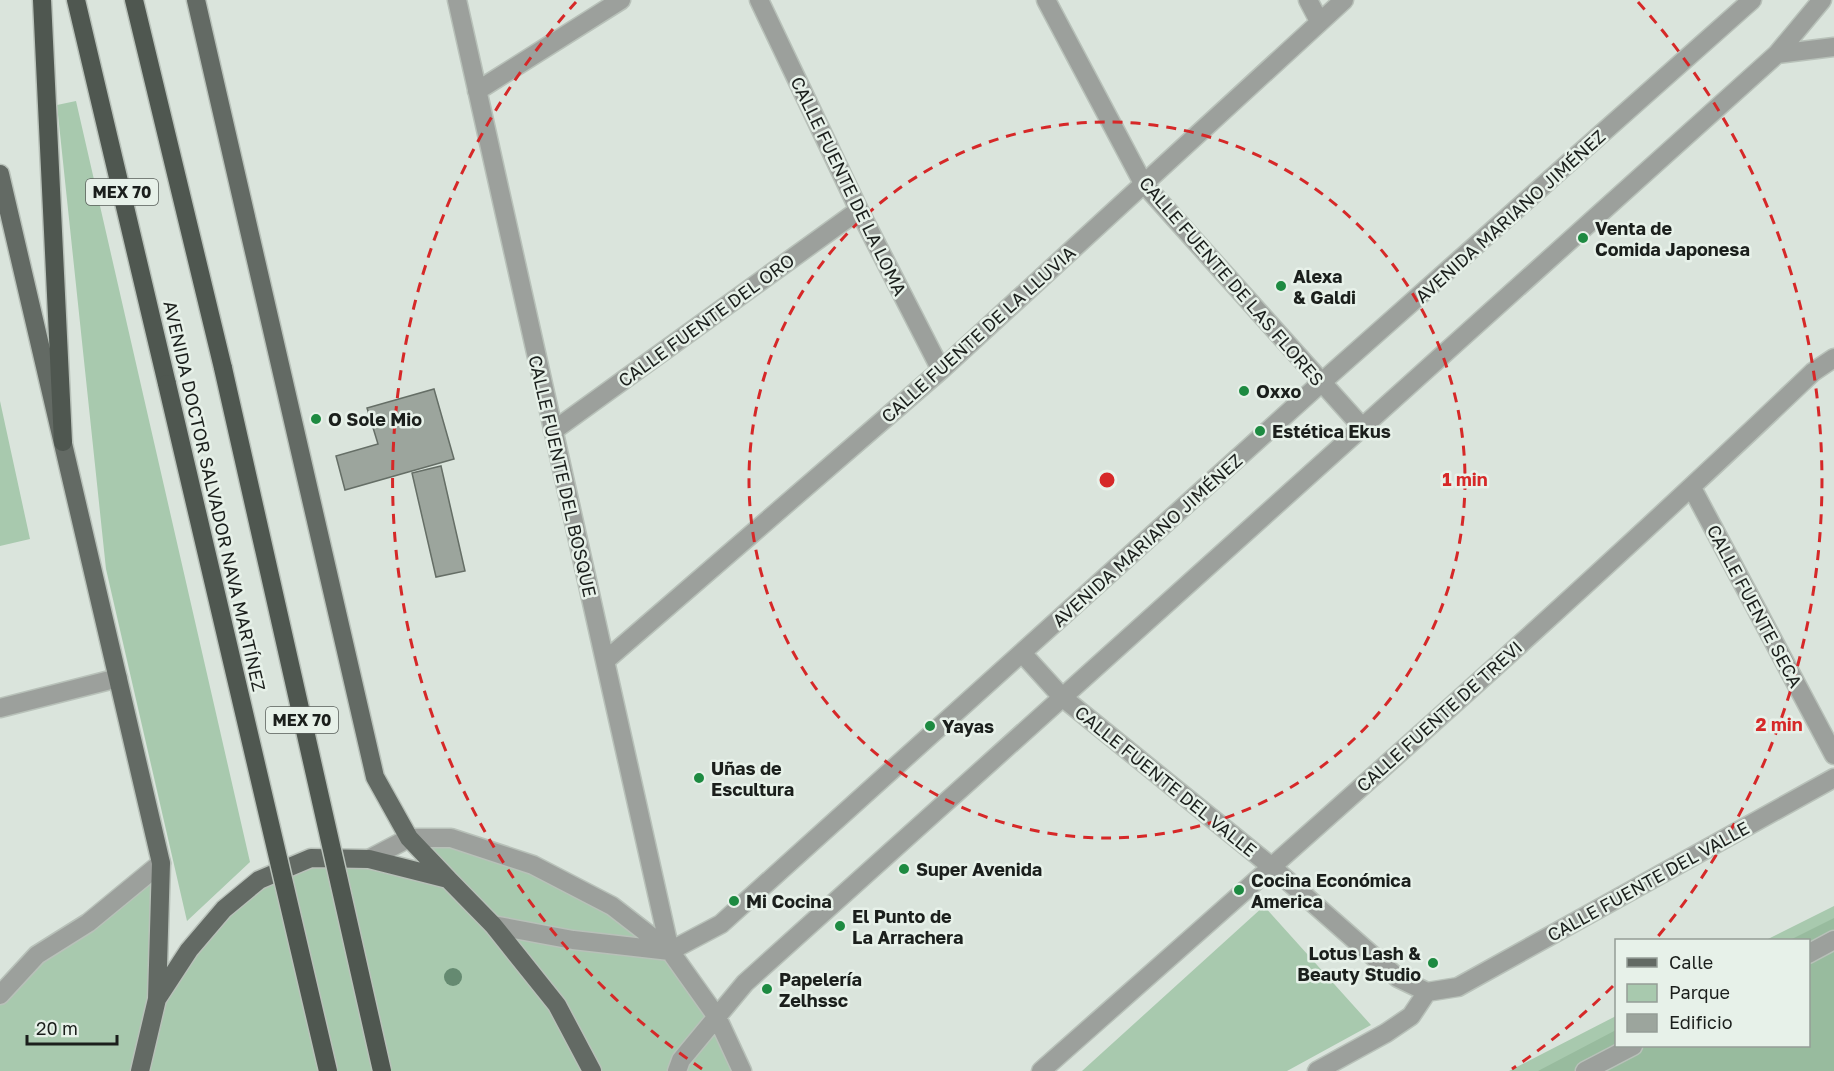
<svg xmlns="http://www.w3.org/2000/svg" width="1834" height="1071" viewBox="0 0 1834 1071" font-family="'Golos Text',sans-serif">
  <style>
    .green { fill: #a8c9ae }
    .forest { fill: #98bb9e }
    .building { fill: #9ca59d; stroke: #656e66; stroke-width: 1.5 }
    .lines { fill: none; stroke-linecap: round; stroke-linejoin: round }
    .minor-casing { stroke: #b8c1b9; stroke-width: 21 }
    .major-casing { stroke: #b8c1b9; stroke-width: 21 }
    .highway-casing { stroke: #b8c1b9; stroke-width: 21 }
    .minor { stroke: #9ca09c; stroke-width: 18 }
    .major { stroke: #636a64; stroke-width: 18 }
    .highway { stroke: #4f5750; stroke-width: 18 }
    .highway-bridge-casing { stroke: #b8c1b9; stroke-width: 21; stroke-linecap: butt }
    .highway-bridge { stroke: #4f5750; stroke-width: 18 }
    .tree { fill: #658a71 }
    .ring { fill: none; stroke: #d62828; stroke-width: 3; stroke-dasharray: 10 8 }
    .poi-dot { fill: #1d8a41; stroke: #e7f1e9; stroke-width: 2 }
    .labels { text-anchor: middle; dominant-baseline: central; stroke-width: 5; stroke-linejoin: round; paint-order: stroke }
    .shield { fill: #e7f1e9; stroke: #585e5a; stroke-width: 1.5 }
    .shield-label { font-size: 16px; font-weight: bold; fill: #1b1f1c }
    .street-label { font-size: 18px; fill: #1b1f1c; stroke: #e7f1e9 }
    .poi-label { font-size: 18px; font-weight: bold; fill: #1b1f1c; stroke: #e7f1e9; text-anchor: start }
    .centre { fill: #d62828; stroke: #e7f1e9; stroke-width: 3 }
    .ring-label { font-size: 18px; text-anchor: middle; font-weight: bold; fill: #d62828; stroke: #e7f1e9; stroke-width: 5; stroke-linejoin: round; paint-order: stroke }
  </style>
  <rect width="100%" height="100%" fill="#dae4dc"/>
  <path class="green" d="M76,101L250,862L187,921L106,569L57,105Z
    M0,401L30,539L0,546Z
    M409,838L533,865L670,951L742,1071H592L557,1005Z
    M311,859L447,880L555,1005L590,1071H0V995L161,863L157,998L225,910Z
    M1264,906L1371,1025L1287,1071H1082Z
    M1834,906V1071H1509L1616,1016V1046H1808V940H1766Z"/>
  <path class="forest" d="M1834,918V1071H1538L1616,1030V1046H1808V940H1790Z"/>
  <path class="building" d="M434,389L454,459L345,490L336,456L378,444L367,408Z
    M441,466L465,571L436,577L412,473Z"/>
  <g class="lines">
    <g class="minor-casing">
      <path id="minor" d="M457,0L670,951
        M759,0L859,210L941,370
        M1046,0L1143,183L1362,427
        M1308,0L1319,21
        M1777,54L1834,47
        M477,91L621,0
        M553,431L859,210
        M1692,488L1834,755
        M1022,653L1062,697L1272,867L1398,978L1427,992L1458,987L1834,778
        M605,661L941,370L1344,0
        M0,708L118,678
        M369,859L409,838H451L533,865L612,906L670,951L717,1017L742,1071
        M493,925L573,940L670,951L721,924L1322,382L1752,0
        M1808,954L1834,940
        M0,995L37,955L88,923L161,863
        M677,1071L681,1060L745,983L1777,54L1822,0
        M1041,1071C1301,841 1562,612 1813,372L1834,358
        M1317,1071L1386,1033L1411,1016L1427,992
        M1585,1071L1633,1046"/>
    </g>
    <g class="major-casing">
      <path id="major" d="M196,0L375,777L409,838L448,879
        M0,174L161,863L157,999
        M140,1071L157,999L189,950L224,909L259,880L311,858L369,859L448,879L493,925L557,1005L592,1071"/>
    </g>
    <g class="highway-casing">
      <path id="highway" d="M42,0L63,442
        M76,0L167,384
        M134,0L223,368"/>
    </g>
    <use href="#minor" class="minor"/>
    <use href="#major" class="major"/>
    <use href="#highway" class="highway"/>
    <g class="highway-bridge-casing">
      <path id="highway-bridge" d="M223,368L382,1071
        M167,384L328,1071"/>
    </g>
    <use href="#highway-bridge" class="highway-bridge"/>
  </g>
  <circle class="tree" cx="453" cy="977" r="9"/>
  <g class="ring">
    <circle cx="1107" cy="480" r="358"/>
    <path d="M1613 986A715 715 0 0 1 1512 1069M702 1069A715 715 0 0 1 576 2M1638 2A715 715 0 0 1 1655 940"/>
  </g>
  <g class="poi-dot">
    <circle cx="1583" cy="238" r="6"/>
    <circle cx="1281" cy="286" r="6"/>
    <circle cx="1244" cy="391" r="6"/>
    <circle cx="316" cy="419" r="6"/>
    <circle cx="1260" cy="431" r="6"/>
    <circle cx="930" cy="726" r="6"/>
    <circle cx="699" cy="778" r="6"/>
    <circle cx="904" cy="869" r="6"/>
    <circle cx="1239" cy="890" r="6"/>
    <circle cx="734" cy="901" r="6"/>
    <circle cx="840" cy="926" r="6"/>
    <circle cx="1433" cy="963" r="6"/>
    <circle cx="767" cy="989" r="6"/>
  </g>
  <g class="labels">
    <g class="shield">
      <rect x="86" y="179" width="72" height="26" rx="4.5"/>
      <rect x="266" y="707" width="72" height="26" rx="4.5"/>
    </g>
    <g class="shield-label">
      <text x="122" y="192">MEX 70</text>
      <text x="302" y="720">MEX 70</text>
    </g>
    <g class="street-label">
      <text transform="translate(849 186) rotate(64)">CALLE FUENTE DE LA LOMA</text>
      <text transform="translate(1510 216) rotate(-42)">AVENIDA MARIANO JIMÉNEZ</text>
      <text transform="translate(1232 281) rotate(49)">CALLE FUENTE DE LAS FLORES</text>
      <text transform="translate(706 320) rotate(-36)">CALLE FUENTE DEL ORO</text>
      <text transform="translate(978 334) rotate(-42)">CALLE FUENTE DE LA LLUVIA</text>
      <text transform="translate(563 476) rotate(77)">CALLE FUENTE DEL BOSQUE</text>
      <text transform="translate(215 496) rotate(77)">AVENIDA DOCTOR SALVADOR NAVA MARTÍNEZ</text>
      <text transform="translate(1147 540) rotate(-42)">AVENIDA MARIANO JIMÉNEZ</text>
      <text transform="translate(1755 606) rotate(62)">CALLE FUENTE SECA</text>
      <text transform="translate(1439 716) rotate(-42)">CALLE FUENTE DE TREVI</text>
      <text transform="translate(1166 781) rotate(39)">CALLE FUENTE DEL VALLE</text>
      <text transform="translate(1648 881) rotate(-29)">CALLE FUENTE DEL VALLE</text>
    </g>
    <g class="poi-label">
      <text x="1595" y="228">Venta de<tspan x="1595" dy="21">Comida Japonesa</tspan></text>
      <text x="1293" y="276">Alexa<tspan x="1293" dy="21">&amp; Galdi</tspan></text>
      <text x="1256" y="391">Oxxo</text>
      <text x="328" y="419">O Sole Mio</text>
      <text x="1272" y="431">Estética Ekus</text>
      <text x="942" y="726">Yayas</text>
      <text x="711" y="768">Uñas de<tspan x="711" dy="21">Escultura</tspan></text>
      <text x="916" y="869">Super Avenida</text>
      <text x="1251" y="880">Cocina Económica<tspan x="1251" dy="21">America</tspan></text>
      <text x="746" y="901">Mi Cocina</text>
      <text x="852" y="916">El Punto de<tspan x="852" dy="21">La Arrachera</tspan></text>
      <text x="1421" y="953" text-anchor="end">Lotus Lash &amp;<tspan x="1421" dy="21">Beauty Studio</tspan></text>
      <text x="779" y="979">Papelería<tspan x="779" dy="21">Zelhssc</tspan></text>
    </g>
  </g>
  <circle cx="1107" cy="480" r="9" class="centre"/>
  <g class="ring-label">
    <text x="1465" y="486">1 min</text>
    <text x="1779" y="731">2 min</text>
  </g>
  <rect x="1615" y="939" width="195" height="108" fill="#e7f1e9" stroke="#959d97" stroke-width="1.5"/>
  <rect x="1627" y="958" width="30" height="9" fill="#636a64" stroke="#959d97" stroke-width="1.5"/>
  <text x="1669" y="969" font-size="18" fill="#1b1f1c">Calle</text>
  <rect x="1627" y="984" width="30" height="18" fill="#a8c9ae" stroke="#959d97" stroke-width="1.5"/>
  <text x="1669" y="999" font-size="18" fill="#1b1f1c">Parque</text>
  <rect x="1627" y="1014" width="30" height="18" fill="#9ca59d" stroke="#959d97" stroke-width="1.5"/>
  <text x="1669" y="1029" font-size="18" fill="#1b1f1c">Edificio</text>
  <path d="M27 1035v9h90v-9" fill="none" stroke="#1b1f1c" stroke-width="3"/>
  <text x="36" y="1035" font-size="18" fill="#1b1f1c" stroke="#e7f1e9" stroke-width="4.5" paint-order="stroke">20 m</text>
</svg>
